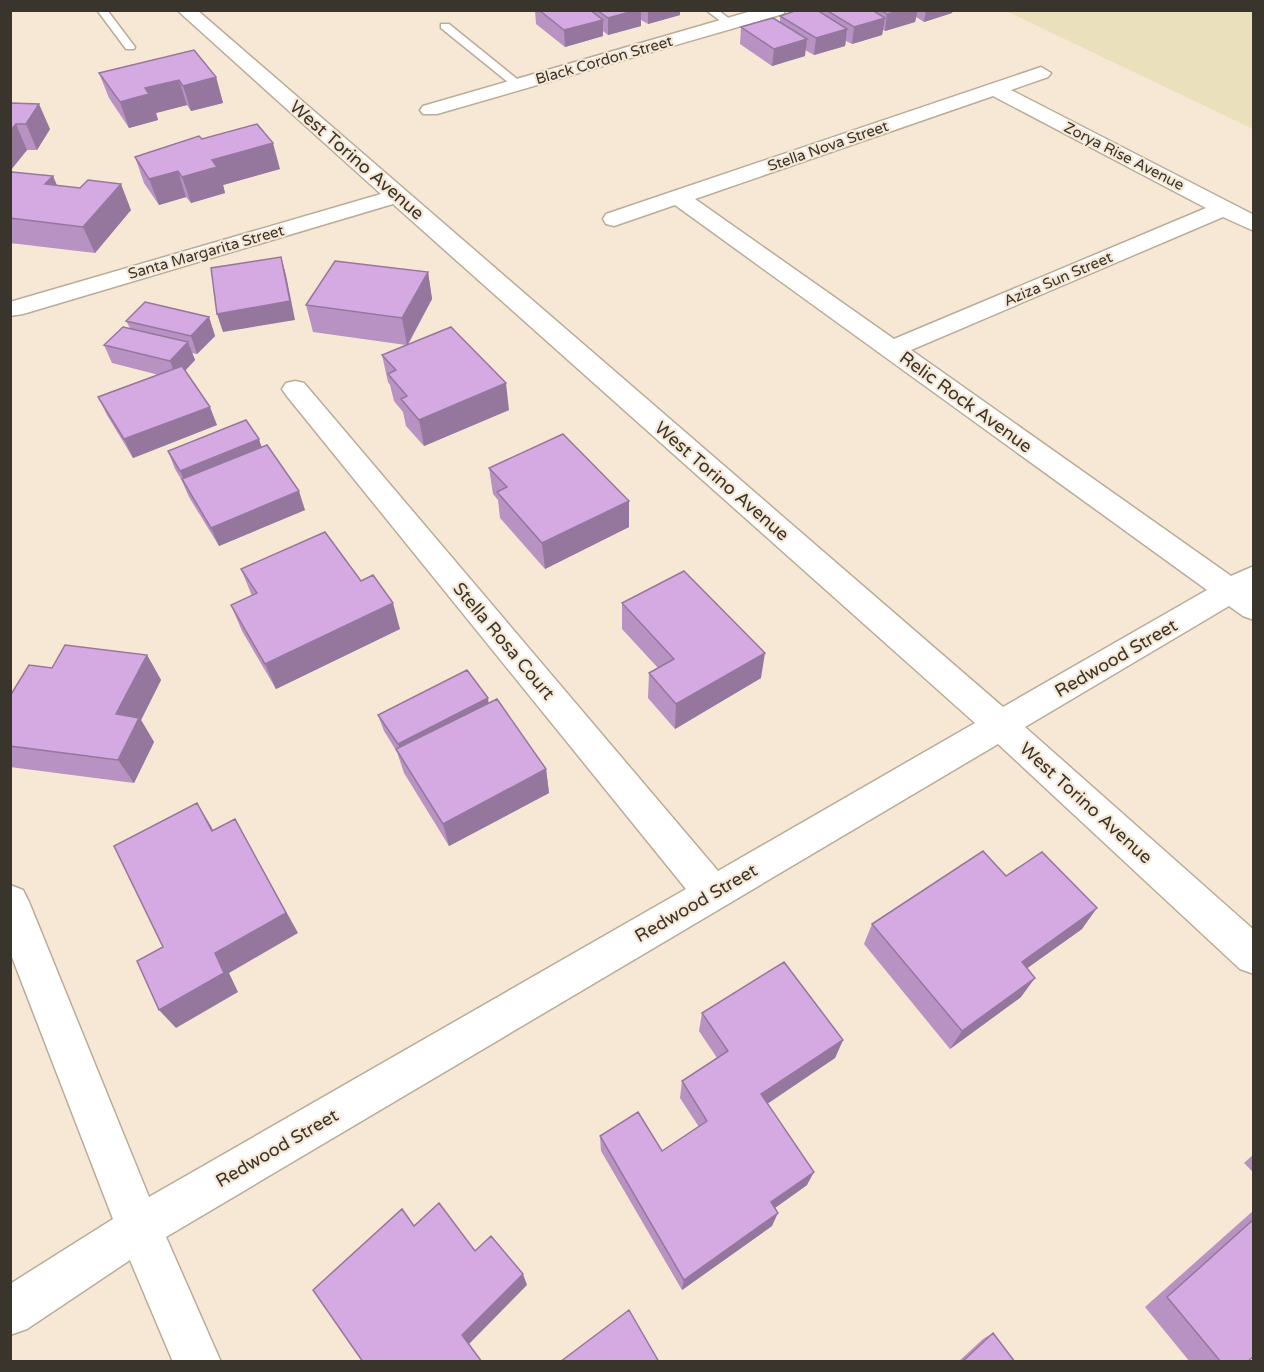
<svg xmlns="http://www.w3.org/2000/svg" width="1264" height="1372" viewBox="0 0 1264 1372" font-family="'Varela Round',sans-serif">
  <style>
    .sand { fill: #eae0bb }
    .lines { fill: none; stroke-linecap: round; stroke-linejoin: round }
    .service-casing { stroke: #b9ac99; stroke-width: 3 }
    .minor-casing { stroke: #b9ac99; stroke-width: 3 }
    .service { fill: #fff; fill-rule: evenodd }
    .minor { fill: #fff; fill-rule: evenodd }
    .wall { fill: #b792c2 }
    .shaded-wall { fill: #95779e }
    .building { fill: #d5aae2; stroke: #95779e; stroke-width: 1.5 }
    .labels { text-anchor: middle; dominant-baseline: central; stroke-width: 4.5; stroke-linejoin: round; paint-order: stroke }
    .far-street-label { font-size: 15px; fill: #39342c; stroke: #f6e8d4 }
    .street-label { font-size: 18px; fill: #39342c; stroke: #f6e8d4 }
  </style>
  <rect width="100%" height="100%" fill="#f6e8d4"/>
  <path class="sand" d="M1006,11H1253V129Z"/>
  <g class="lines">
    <g class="service-casing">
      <path id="service" d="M97,10H107L135,47L134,49H126Z
        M706,10H718L736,24L727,26Z
        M441,24H449L522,83V87H514L441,28Z"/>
    </g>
    <g class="minor-casing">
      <path id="minor" d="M177,10H197L1003,707L1207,590L675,205L614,226L606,224L603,219L606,214L1041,67L1051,73L1048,77L1011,90L1254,215V231L1223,217L911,350L1231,576L1254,566V620L1243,616L1229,606L1025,727L1254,930V974L1240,969L998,744L166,1237L221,1362H173L130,1260L27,1329L10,1335V1284L113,1219L10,952V885L23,890L29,902L149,1197L686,889L286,395L282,389L286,383L295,381L304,383L718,871L975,723L393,204L23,314L10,316V302L381,194ZM993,96L1206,208L894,339L695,199Z
        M755,10H786L783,14L437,114H423L420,110L423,106Z"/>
    </g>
    <use href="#service" class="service"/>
    <use href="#minor" class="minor"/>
  </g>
  <path class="wall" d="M535,10H680V15L648,24L641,20V26L608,35L603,31V36L565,47L536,24Z
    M798,10H953L952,13L924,22L916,17L915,22L885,31L883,30L882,35L852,44L846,41L845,46L814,55L805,50V56L772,66L740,44L741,27L780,22V16Z
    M99,73L216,77L223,103L191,111L187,105L156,113L158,120L129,128L109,98Z
    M10,103L50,129L37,150H27L10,171Z
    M202,139L280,169L223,185L225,193L191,203L186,197L159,205L144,183L135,157Z
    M10,173L53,176L57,186L131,210L95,253L10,243Z
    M428,272L432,299L408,345L509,410L424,446L406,426L403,412L394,401L390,385L388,382L382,355L406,345L313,332L306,305Z
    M209,317L215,336L197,354L192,353L195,360L185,371L217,425L133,458L107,415L98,397L159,375L112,363L104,345L130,328L126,321Z
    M262,447L305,510L219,546L189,497L182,481L175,469L168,451Z
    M489,468L629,527L545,569L500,518L498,500L493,494Z
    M241,569L361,581L400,629L276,689L242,631L231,605L252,596Z
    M622,603L761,678L675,729L648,698L649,673L658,668L622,629Z
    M147,655L161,680L141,720L154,742L134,783L10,767V696L52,668Z
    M488,703L546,769L549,793L449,846L404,773L397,752L384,731L378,715Z
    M1006,876L1082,929L1027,968L1021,997L950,1049L864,944L872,924Z
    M702,1013L843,1040L835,1058L767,1103L807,1185L775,1208L772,1226L682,1290L601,1151L600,1136L662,1151L699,1127L680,1098L682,1081L717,1058L699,1031Z
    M1254,1154V1173L1244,1163Z
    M1254,1210V1358L1252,1356L1247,1362H1190L1145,1307Z
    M993,1333L1015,1362H958L983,1339Z"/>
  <path class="shaded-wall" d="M637,10H641V26L608,35V18Z
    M648,10H680V15L648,24Z
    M901,10H918L915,22L885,31L887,14Z
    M926,10H953L952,13L924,22Z
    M885,18L882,35L852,44L854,27Z
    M603,20V36L565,47L564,30Z
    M847,29L845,46L814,55L816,38Z
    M807,39L805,56L772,66L774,49Z
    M216,77L223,103L191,111L183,86Z
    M179,80L187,105L156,113L158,120L129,128L120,102L145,88Z
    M39,104L50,129L37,150L26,124Z
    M16,124L27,150L10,171V131Z
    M273,143L280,169L223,185L225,193L191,203L182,177L212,160Z
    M178,171L186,197L159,205L149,179Z
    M53,176L64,202L45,184Z
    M121,184L131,210L95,253L83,227Z
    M281,257L286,275L295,320L223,332L217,314Z
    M428,272L432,299L407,345L402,318Z
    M209,317L215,336L197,354L191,336Z
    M188,342L195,360L177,379L170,361Z
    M506,383L509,410L424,446L419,420Z
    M210,407L217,425L133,458L124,439Z
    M259,439L265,457L188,489L180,471Z
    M299,491L305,510L219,546L211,528Z
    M629,501V527L545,569L542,543Z
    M393,603L400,629L276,689L265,664Z
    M765,653L761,678L675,729L676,704Z
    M147,655L161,680L141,720L154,742L134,783L118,760L116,714Z
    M488,698L490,715L402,757L398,744Z
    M546,769L549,793L449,846L443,824Z
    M197,803L211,826L225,854L212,831Z
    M235,819L298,933L229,973L238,992L176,1028L159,1010L215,953Z
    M1097,908L1082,929L1008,982L1022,962Z
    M1035,978L1021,997L950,1049L962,1031Z
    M843,1040L835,1058L757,1111L761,1094Z
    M814,1172L807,1185L765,1215L771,1202Z
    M778,1213L772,1226L682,1290L684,1280Z
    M523,1274L527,1285L469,1344L482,1362L462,1335Z"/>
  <path class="building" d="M539,10H590L603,20L564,30Z
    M597,10H637L608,18Z
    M798,10H817L847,29L816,38L780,16Z
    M826,10H872L885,18L854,27Z
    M881,10H901L887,14Z
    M773,18L807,39L774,49L741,27Z
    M194,50L216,77L183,86L179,80L145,88L149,94L120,102L99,73Z
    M10,103L39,104L26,124H16L10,131Z
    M257,124L273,143L212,160L217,167L182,177L178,171L149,179L135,157L199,136L202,139Z
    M12,172L53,176L45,184L80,188L88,180L121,184L83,227L10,218V173Z
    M281,257L290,301L217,314L211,268Z
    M335,261L428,272L402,318L306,305Z
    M145,302L209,317L191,336L126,321Z
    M123,327L188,342L170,361L104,345Z
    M451,327L506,383L419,420L401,399L407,396L388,374L396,370L382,355Z
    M182,366L210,407L124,439L98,397Z
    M246,420L259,439L180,471L168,451Z
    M563,434L629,501L542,543L497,492L507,487L489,468Z
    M267,445L299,491L211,528L182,479Z
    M325,532L361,581L373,575L393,603L265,664L231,605L257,593L241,569Z
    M684,571L765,653L676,704L649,673L674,659L622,603Z
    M65,645L147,655L116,714L139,718L118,760L10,746V696L29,665L52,668Z
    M467,670L488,698L398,744L378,715Z
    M497,699L546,769L443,824L396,749Z
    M197,803L212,831L235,819L286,913L215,953L224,973L159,1010L137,961L163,947L114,846Z
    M983,851L1006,876L1042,852L1097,908L1022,962L1035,978L962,1031L872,924Z
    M784,962L843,1040L761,1094L814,1172L771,1202L778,1213L684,1280L600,1136L638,1112L662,1151L707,1121L682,1081L728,1051L702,1013Z
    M439,1203L475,1251L491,1236L523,1274L462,1335L482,1362H363L313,1290L402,1209L414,1226Z
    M1254,1219V1356L1247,1362H1221L1167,1297Z
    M629,1310L659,1362H560Z
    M993,1333L1015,1362H962Z"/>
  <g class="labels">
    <g class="far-street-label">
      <text transform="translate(604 60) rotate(-16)">Black Cordon Street</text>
      <text transform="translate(828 146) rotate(-19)">Stella Nova Street</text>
      <text transform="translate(1124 156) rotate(27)">Zorya Rise Avenue</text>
      <text transform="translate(206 252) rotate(-16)">Santa Margarita Street</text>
      <text transform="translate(1058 279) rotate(-23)">Aziza Sun Street</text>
    </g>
    <g class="street-label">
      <text transform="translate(357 160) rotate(41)">West Torino Avenue</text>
      <text transform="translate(966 402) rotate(36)">Relic Rock Avenue</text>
      <text transform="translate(722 481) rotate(41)">West Torino Avenue</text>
      <text transform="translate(504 641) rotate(50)">Stella Rosa Court</text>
      <text transform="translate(1116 658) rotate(-30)">Redwood Street</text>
      <text transform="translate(1086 803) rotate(42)">West Torino Avenue</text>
      <text transform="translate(696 903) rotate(-30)">Redwood Street</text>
      <text transform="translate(277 1148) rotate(-30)">Redwood Street</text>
    </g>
  </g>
  <rect width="1264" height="1372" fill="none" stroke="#39342c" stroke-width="24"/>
</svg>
